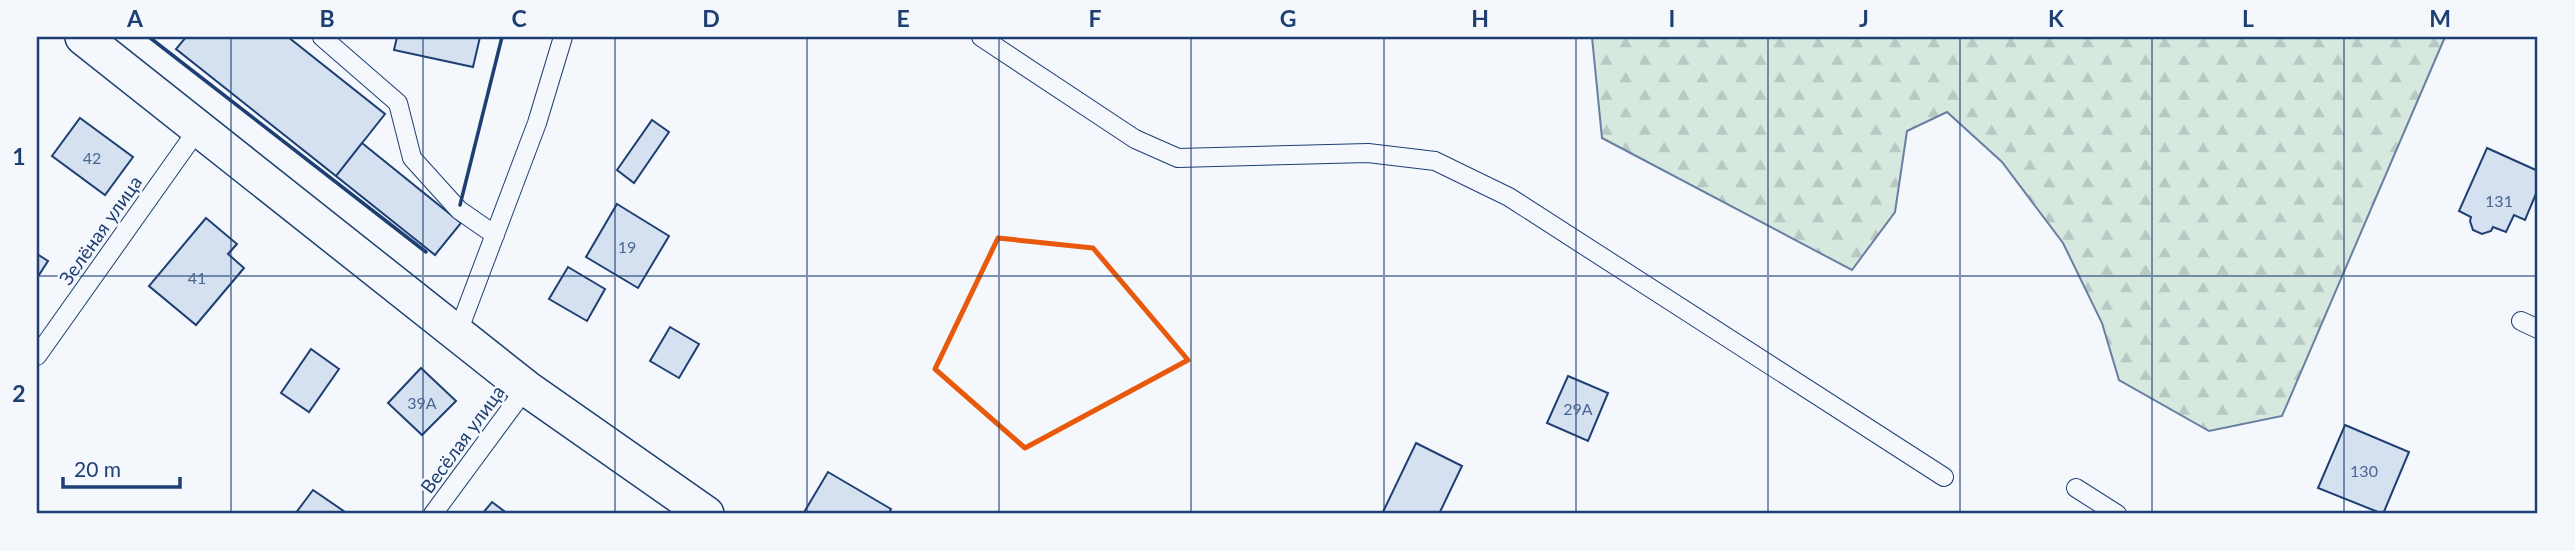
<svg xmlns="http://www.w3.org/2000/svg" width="2575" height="551" viewBox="0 0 2575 551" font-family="Lato,sans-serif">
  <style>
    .forest { fill: url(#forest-firs); stroke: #687fa3; stroke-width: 2 }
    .building { fill: #d5e0f0; stroke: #1d3f73; stroke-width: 2 }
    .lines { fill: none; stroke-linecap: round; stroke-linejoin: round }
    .lane-casing { stroke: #1d3f73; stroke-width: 20 }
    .street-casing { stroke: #1d3f73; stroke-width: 38 }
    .lane { stroke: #f4f7fb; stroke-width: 18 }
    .street { stroke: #f4f7fb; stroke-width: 35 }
    .wall { stroke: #1d3f73; stroke-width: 3.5 }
    .marked { fill: none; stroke: #e8590c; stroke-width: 5; stroke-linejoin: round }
    .grid { fill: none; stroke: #1d3f73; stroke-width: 2; stroke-opacity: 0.55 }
    .labels { text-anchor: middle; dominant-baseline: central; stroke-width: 5; stroke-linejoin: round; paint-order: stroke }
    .number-label { font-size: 16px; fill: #4b6792 }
    .street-label { font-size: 19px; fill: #1d3f73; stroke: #f4f7fb }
    .neatline { fill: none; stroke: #1d3f73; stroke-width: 2.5 }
    .grid-label { font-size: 23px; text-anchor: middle; font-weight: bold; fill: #1d3f73 }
  </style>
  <defs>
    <pattern id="forest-firs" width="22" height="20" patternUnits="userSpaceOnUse" patternTransform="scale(1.75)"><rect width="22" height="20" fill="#d7e8df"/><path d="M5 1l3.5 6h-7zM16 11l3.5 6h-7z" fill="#b8c8c3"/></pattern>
  </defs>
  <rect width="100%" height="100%" fill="#f4f7fb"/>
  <path class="forest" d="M1592,37H2445L2282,416L2209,431L2119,380L2102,323L2063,243L2002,162L1947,112L1907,131L1895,212L1852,270L1602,138Z"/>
  <path class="building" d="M186,37H288L385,114L336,176L176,49Z
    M397,37H480L473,67L394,50Z
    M80,118L133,157L105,195L52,156Z
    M652,120L669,132L634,183L617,170Z
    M362,143L461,223L435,255L336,176Z
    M2487,148L2538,171V189L2525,220L2514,215L2506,232L2493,227L2491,231L2482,234L2473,230L2470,221L2471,217L2459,211Z
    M617,204L669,236L638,288L586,257Z
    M206,218L237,244L228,254L244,268L196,325L149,286Z
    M37,254L48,261L37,278Z
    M568,267L605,289L587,321L549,299Z
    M670,327L699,344L679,378L650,361Z
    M311,349L339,369L309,412L281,393Z
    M421,368L456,401L422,435L388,403Z
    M1568,376L1608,393L1588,441L1547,423Z
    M2345,425L2409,452L2383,514L2318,488Z
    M1416,443L1462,466L1439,514H1382Z
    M828,472L891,509L888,514H803Z
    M313,490L348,514H295Z
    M492,502L508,514H482Z"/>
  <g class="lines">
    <g class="lane-casing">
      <path id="lane" d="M322,37L398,103L412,158L459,210L495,235
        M981,37L1135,139L1178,158L1368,153L1435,161L1509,197L1944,477
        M2521,321L2538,329
        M458,332L537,123L563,37
        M37,356L198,129
        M2076,488L2117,514
        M433,514L526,388"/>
    </g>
    <g class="street-casing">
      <path id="street" d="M83,37L526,388L706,514"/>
    </g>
    <use href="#lane" class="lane"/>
    <use href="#street" class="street"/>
    <path class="wall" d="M149,37L426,252
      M460,205L502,37"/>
  </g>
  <path class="marked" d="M998,238L1093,248L1188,360L1025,448L935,369Z"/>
  <path class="grid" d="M231,37V514M423,37V514M615,37V514M807,37V514M999,37V514M1191,37V514M1384,37V514M1576,37V514M1768,37V514M1960,37V514M2152,37V514M2344,37V514M37,276H2538"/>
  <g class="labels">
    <g class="number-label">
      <text x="92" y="157">42</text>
      <text x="2499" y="200">131</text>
      <text x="627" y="246">19</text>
      <text x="197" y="277">41</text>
      <text x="422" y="402">39А</text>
      <text x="1578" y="408">29А</text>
      <text x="2364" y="470">130</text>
    </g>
    <g class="street-label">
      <text transform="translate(100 230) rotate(-55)">Зелёная улица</text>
      <text transform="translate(462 439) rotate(-54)">Весёлая улица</text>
    </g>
  </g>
  <rect width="2575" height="551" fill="none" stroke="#f4f7fb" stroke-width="77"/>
  <path d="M63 477v10h117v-10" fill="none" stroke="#1d3f73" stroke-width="3.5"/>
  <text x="74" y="477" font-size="21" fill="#1d3f73" stroke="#f4f7fb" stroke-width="5" paint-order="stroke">20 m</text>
  <rect x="38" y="38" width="2498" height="474" class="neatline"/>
  <g class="grid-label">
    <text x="135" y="27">A</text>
    <text x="327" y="27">B</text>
    <text x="519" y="27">C</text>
    <text x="711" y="27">D</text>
    <text x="903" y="27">E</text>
    <text x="1095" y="27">F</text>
    <text x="1288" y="27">G</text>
    <text x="1480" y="27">H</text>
    <text x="1672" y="27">I</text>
    <text x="1864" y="27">J</text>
    <text x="2056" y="27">K</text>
    <text x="2248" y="27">L</text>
    <text x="2440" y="27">M</text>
    <text x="19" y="165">1</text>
    <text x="19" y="402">2</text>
  </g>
</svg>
